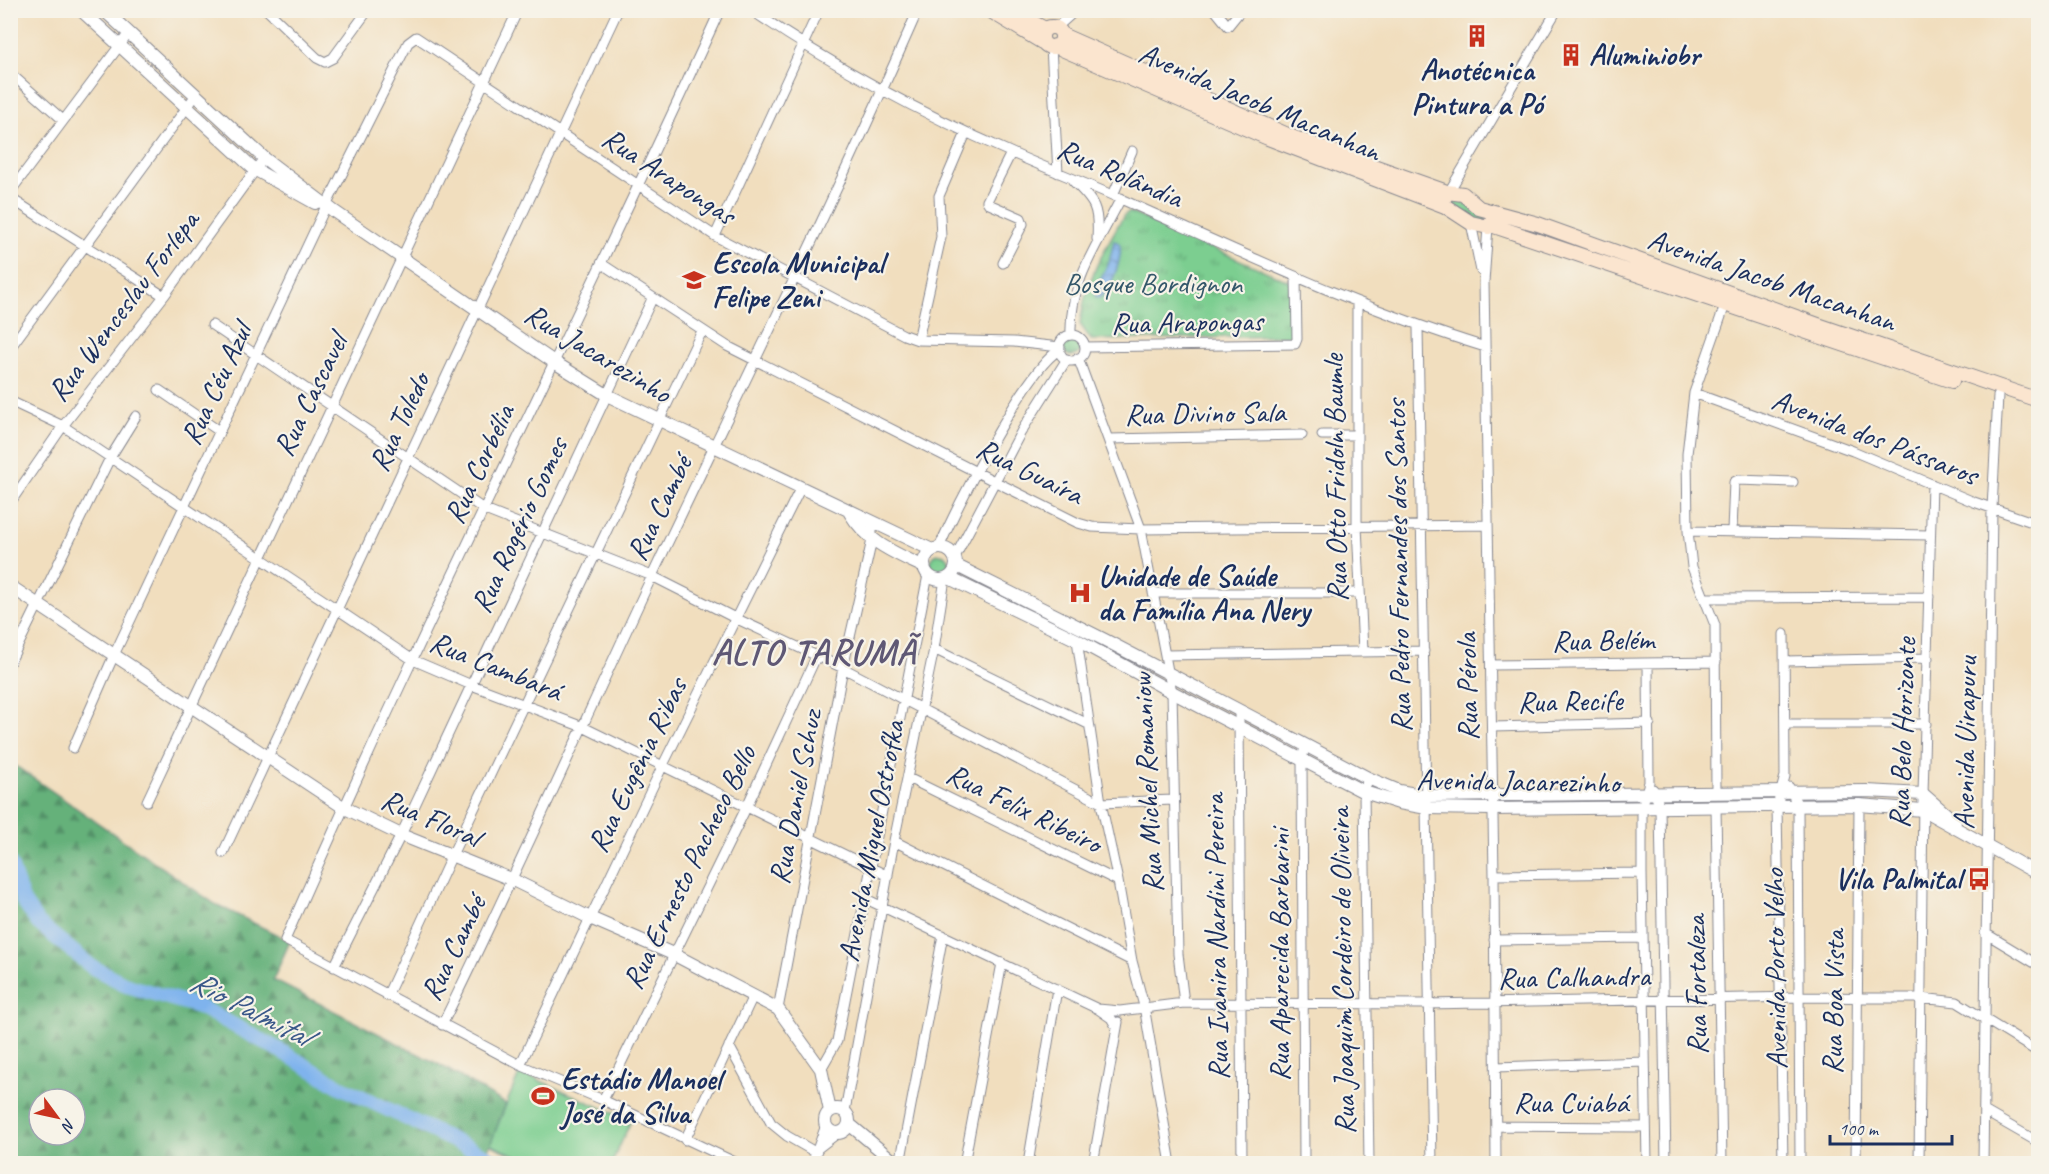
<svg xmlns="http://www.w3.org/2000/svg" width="2049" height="1174" viewBox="0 0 2049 1174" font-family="Caveat,sans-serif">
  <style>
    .green { fill: #7cce90; stroke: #4c7e77; stroke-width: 1.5 }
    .forest { fill: url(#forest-firs); stroke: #40706c; stroke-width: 1.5; fill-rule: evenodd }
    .park { fill: url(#park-tufts); stroke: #4c7e77; stroke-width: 1.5 }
    .water { fill: url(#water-waves); stroke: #4d71a6; stroke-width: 1.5 }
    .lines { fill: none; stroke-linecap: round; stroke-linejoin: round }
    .river { stroke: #7fb3ed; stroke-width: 15 }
    .minor-casing { stroke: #86868e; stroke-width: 11 }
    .tertiary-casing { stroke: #86868e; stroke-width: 14 }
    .secondary-casing { stroke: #86868e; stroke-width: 16 }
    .minor { stroke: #fff; stroke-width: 9 }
    .tertiary { stroke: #fff; stroke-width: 12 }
    .secondary { stroke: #fbe5cf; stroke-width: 14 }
    .labels { text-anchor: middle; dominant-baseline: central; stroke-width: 4.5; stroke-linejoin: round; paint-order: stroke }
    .poi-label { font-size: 30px; font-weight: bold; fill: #1b2f5e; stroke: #f7f3e8; text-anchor: start }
    .street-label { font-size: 30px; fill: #1b2f5e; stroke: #f7f3e8 }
    .park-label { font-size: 30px; fill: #33576a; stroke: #f7f3e8 }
    .water-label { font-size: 32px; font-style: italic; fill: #395789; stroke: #f7f3e8 }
    .district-label { font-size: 36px; font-weight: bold; letter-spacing: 1.5px; fill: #5f5875; stroke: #f7f3e8 }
  </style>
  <defs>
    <pattern id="forest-firs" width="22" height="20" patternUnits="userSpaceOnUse" patternTransform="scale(1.5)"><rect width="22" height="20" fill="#65b17a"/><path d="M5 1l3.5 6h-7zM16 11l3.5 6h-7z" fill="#529067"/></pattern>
    <pattern id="park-tufts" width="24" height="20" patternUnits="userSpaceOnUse" patternTransform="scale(1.5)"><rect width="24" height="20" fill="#7cce90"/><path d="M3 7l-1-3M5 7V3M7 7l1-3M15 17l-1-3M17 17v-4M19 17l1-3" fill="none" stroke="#65a879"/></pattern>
    <pattern id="water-waves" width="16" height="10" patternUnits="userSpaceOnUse" patternTransform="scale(1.5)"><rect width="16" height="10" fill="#7fb3ed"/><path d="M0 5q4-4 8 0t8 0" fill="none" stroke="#6792c3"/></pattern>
  </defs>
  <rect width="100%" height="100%" fill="#f7f3e8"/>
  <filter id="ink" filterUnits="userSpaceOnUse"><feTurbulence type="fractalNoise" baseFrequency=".0167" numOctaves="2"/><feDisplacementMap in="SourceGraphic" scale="12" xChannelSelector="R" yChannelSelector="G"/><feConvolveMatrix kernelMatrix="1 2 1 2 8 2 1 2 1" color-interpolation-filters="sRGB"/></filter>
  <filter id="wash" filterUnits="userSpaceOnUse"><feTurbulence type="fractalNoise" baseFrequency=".008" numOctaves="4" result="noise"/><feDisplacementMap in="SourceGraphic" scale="24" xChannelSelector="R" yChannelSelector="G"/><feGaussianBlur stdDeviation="1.35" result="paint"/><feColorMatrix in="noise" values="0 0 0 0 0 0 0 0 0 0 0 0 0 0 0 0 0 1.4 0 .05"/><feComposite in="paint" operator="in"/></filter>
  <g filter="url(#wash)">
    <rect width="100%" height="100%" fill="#f1debe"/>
    <path class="green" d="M1453,195L1486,216V222H1476C1469,210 1458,211 1450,202Z
      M520,1072L631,1121L612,1163H533L489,1144Z"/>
    <path class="forest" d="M10,762L215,904L290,941L273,980L440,1065L506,1104L483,1163H11ZM39,1099H75V1135H39Z"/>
    <path class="park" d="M1129,212L1293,283V336L1091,340L1080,324C1085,281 1103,252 1124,215Z
      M1063 347a9 9 0 1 1 18 0a9 9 0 1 1-18 0Z
      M930 564a10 10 0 1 1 20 0a10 10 0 1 1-20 0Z"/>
    <path class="water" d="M1114,241L1119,243C1125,255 1109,296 1098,298L1095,296L1096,287L1109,263Z"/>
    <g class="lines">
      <path class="river" d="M10,864L23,901L38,923L92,967L129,986L200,1007L281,1051L341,1087L502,1164"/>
    </g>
  </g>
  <g filter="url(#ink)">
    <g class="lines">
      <g class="minor-casing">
        <path id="minor" d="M267,10L317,58L325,62L333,58L368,10
          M720,10C577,322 422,627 285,940L520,1065L603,1100L739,1164
          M751,10C833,66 920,113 1010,152C1047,169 1086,183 1123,200C1243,253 1360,309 1485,347
          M1215,10L1228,26L1241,10
          M1056,28L1076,10
          M1051,47L1058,173
          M10,73L63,120
          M1073,181C1095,202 1099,208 1097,239
          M1450,190L1557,10
          M10,192L129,33
          M1113,195L1132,151
          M10,198L164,296
          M1471,223L1481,271
          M1488,227L1484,282L1494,875L1496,1164
          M715,236L819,10
          M1003,263L1023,224L1021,218L989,204L987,201L1011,153
          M602,264L727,346L994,481L1078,523L1092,527L1141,529L1488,525
          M1357,304V526L1363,651
          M212,325L485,510L652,576L735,618L843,668L1101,803L1173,800
          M1418,327L1432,1164
          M1071,335C1069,282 1098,244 1121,198
          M1059 348a13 13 0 1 1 26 0a13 13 0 1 1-26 0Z
          M918,340L941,237L939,196L966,133
          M1085,347L1295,344L1297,339L1296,278
          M10,348L196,95
          M1078,358L1141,529L1172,692L1178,954L1184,1003
          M159,390L219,431
          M1694,393L1853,451L1974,502L2038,524
          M10,401L63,426L413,660L469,684L583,727L888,876
          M1322,435H1357
          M1110,439L1302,435
          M10,503L63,426L164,296L264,158
          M1688,531L1930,535
          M1732,531L1734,482L1738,480L1793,482
          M939,548C954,511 1029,364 1060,350
          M955,557L1021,432L1067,359
          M1153,593H1359
          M1705,598L1929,597
          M1077,640L1101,803L1118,881L1132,961L1144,1006L1171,1164
          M934,649L1088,724
          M1165,655L1424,651
          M1785,661L1928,658
          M10,662L110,458L136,416
          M1491,665L1716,662
          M1239,711L1242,1164
          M1785,724H1926
          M1492,727L1650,723
          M73,748L114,655L327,204L408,43L416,37L715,236L904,335L918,340L1014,342L1060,347
          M908,778L1118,881
          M1368,778L1364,792L1369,1164
          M1789,787L1798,806L1800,1164
          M1653,789L1660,807L1666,1164
          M1716,791L1715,625L1692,567L1688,531L1687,454L1694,393L1725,305
          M147,801L518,10
          M1716,807L1722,1164
          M894,841L1132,961
          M223,853L618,10
          M1494,875L1642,873
          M864,898L1098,1009L1111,1018L1117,1028
          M1985,933L2038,965
          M1494,940L1643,938
          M334,967L401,835L652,299
          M387,996L452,855L702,331
          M778,1009L843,668L872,540V523
          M1098,1009L1120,1011L1184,1003L1427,1004L1800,997L1921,998L1957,1002L2038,1052
          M442,1025C515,877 582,726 652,576C741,388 834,201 918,10
          M729,1046L771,1123L787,1136L815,1152
          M520,1065L663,765L800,489
          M1496,1067L1645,1062
          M821,1069L837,1041L928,575
          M603,1100L747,806L817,655
          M845,1111L894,841L934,649L945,579
          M1984,1111L2038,1142
          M1496,1126L1645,1127
          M685,1140L753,996
          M817,1149L838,1133
          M812,1164L826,1125
          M900,1164L943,935
          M964,1164L1002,963
          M1028,1164L1057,989
          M1093,1164L1118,1022
          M1304,1164L1302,760L1305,746
          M1647,1164L1642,873V808L1649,782L1648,663
          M1783,1164L1777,806L1785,776L1784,634
          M1856,1164L1859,805
          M1919,1164L1923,794L1932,484
          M1983,1164L1992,508L1998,396"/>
      </g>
      <g class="tertiary-casing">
        <path id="tertiary" d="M81,10L254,169L315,203
          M104,10L264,158L335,212L554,362L607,395L932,550
          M850,513C867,542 895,553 924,567
          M924 564a16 16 0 1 1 32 0a16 16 0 1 1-32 0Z
          M957,566L1105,640L1368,778L1399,791L1426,796L1867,791L1923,794L1955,822
          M949,578L1077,640L1172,692L1364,792L1399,803L1427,808L1491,809L1859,805L1923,810L2038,874
          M10,586L343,807L401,835L513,880L590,918L673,954L778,1009L821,1069L830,1111
          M825 1121a12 12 0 1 1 24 0a12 12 0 1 1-24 0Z
          M849,1124L897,1164"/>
      </g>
      <g class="secondary-casing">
        <path id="secondary" d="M989,10L1042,42
          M1009,10L1045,29
          M1042 37a10 10 0 1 1 20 0a10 10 0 1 1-20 0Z
          M1062,35L1292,137L1447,192
          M1055,46L1268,138L1445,206L1471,223L1488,227L1493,219
          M1445,206L1443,201L1447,192L1463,194L1479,208L1538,224L1821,326L2038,400
          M1491,225L1952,381"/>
      </g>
      <use href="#minor" class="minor"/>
      <use href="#tertiary" class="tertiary"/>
      <use href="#secondary" class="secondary"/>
    </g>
  </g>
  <defs>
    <g id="building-bare" transform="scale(1.8)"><path d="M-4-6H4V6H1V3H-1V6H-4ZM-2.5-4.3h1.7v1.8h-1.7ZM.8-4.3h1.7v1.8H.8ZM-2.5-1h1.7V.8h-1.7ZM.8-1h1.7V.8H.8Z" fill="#c8321e" stroke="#f7f3e8" stroke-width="2.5" paint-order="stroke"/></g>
    <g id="school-bare" transform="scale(1.8)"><path d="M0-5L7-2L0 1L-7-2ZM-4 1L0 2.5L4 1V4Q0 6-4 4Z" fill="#c8321e" stroke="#f7f3e8" stroke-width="2.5" paint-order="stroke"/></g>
    <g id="hospital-bare" transform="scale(1.8)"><path d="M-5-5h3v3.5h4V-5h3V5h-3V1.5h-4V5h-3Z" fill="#c8321e" stroke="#f7f3e8" stroke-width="2.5" paint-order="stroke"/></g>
    <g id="bus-bare" transform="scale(1.8)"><path d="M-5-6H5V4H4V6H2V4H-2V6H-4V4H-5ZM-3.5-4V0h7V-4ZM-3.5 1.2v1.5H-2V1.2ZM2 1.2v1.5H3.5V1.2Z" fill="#c8321e" stroke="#f7f3e8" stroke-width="2.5" paint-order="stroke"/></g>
    <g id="stadium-bare" transform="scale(1.8)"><path d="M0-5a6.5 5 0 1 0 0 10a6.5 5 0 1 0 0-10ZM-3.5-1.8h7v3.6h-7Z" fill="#c8321e" stroke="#f7f3e8" stroke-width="2.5" paint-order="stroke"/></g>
  </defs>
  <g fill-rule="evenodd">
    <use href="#building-bare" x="1477" y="36"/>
    <use href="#building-bare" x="1571" y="55"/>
    <use href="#school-bare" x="694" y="280"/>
    <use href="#hospital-bare" x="1080" y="593"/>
    <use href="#bus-bare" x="1979" y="879"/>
    <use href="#stadium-bare" x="543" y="1096"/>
  </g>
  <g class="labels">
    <g class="poi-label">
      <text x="1589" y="55">Aluminiobr</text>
      <text x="1477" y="70" text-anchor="middle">Anotécnica<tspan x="1477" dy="34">Pintura a Pó</tspan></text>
      <text x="712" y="263">Escola Municipal<tspan x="712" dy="34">Felipe Zeni</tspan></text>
      <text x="1098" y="576">Unidade de Saúde<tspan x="1098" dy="34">da Família Ana Nery</tspan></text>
      <text x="1961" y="879" text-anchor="end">Vila Palmital</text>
      <text x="561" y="1079">Estádio Manoel<tspan x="561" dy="34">José da Silva</tspan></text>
    </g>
    <g class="street-label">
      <text transform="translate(1260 102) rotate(23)">Avenida Jacob Macanhan</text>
      <text transform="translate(1120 173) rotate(23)">Rua Rolândia</text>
      <text transform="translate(669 176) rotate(33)">Rua Arapongas</text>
      <text transform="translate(1772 280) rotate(19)">Avenida Jacob Macanhan</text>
      <text transform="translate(123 306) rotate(-53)">Rua Wenceslau Forlepa</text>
      <text transform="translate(1187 322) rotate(-1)">Rua Arapongas</text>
      <text transform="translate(598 353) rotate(31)">Rua Jacarezinho</text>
      <text transform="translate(216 384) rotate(-65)">Rua Céu Azul</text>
      <text transform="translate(310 395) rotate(-64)">Rua Cascavel</text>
      <text transform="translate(1205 413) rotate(-1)">Rua Divino Sala</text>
      <text transform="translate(399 422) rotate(-65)">Rua Toledo</text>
      <text transform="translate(1875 437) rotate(21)">Avenida dos Pássaros</text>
      <text transform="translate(479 464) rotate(-65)">Rua Corbélia</text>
      <text transform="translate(1030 471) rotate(26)">Rua Guaíra</text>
      <text transform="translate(1335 478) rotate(-91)">Rua Otto Fridoln Baumle</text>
      <text transform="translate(659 508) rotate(-64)">Rua Cambé</text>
      <text transform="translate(519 525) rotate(-65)">Rua Rogério Gomes</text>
      <text transform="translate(1398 566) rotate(-91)">Rua Pedro Fernandes dos Santos</text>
      <text transform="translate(1603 640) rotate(-1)">Rua Belém</text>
      <text transform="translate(496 666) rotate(22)">Rua Cambará</text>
      <text transform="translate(1467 687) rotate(-91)">Rua Pérola</text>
      <text transform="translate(1570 701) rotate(-1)">Rua Recife</text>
      <text transform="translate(1902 733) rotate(-88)">Rua Belo Horizonte</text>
      <text transform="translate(1965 743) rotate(-89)">Avenida Uirapuru</text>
      <text transform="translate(637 765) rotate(-64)">Rua Eugênia Ribas</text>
      <text transform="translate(1518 781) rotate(1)">Avenida Jacarezinho</text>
      <text transform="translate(1147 783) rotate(-93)">Rua Michel Romaniow</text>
      <text transform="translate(795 797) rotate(-79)">Rua Daniel Schuz</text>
      <text transform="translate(1024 808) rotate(26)">Rua Felix Ribeiro</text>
      <text transform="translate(431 818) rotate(23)">Rua Floral</text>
      <text transform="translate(871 841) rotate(-79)">Avenida Miguel Ostrofka</text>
      <text transform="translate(689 867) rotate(-64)">Rua Ernesto Pacheco Bello</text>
      <text transform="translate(1216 937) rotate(-91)">Rua Ivanira Nardini Pereira</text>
      <text transform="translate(453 948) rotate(-64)">Rua Cambé</text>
      <text transform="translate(1279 955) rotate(-90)">Rua Aparecida Barbarini</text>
      <text transform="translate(1775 969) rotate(-91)">Avenida Porto Velho</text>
      <text transform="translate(1342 971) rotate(-91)">Rua Joaquim Cordeiro de Oliveira</text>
      <text transform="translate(1574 977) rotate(-1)">Rua Calhandra</text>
      <text transform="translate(1696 985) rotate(-91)">Rua Fortaleza</text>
      <text transform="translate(1833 1002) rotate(-89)">Rua Boa Vista</text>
      <text x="1571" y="1102">Rua Cuiabá</text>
    </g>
    <g class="park-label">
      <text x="1153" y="283">Bosque Bordignon</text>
    </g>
    <g class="water-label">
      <text transform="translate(250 1008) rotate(27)">Rio Palmital</text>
    </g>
    <g class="district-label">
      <text x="814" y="652">ALTO TARUMÃ</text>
    </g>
  </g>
  <rect width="2049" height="1174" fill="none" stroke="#f7f3e8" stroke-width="36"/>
  <g transform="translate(57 1117) rotate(123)"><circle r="28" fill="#f7f3e8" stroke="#9fa5b1" stroke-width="1.5"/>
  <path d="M0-4.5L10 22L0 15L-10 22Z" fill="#c8321e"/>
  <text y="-9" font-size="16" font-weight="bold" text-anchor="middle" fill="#1b2f5e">N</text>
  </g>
  <path d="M1830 1135v9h122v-9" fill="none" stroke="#1b2f5e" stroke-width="3"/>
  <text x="1839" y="1135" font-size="18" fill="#1b2f5e" stroke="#f7f3e8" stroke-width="4.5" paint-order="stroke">100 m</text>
</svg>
